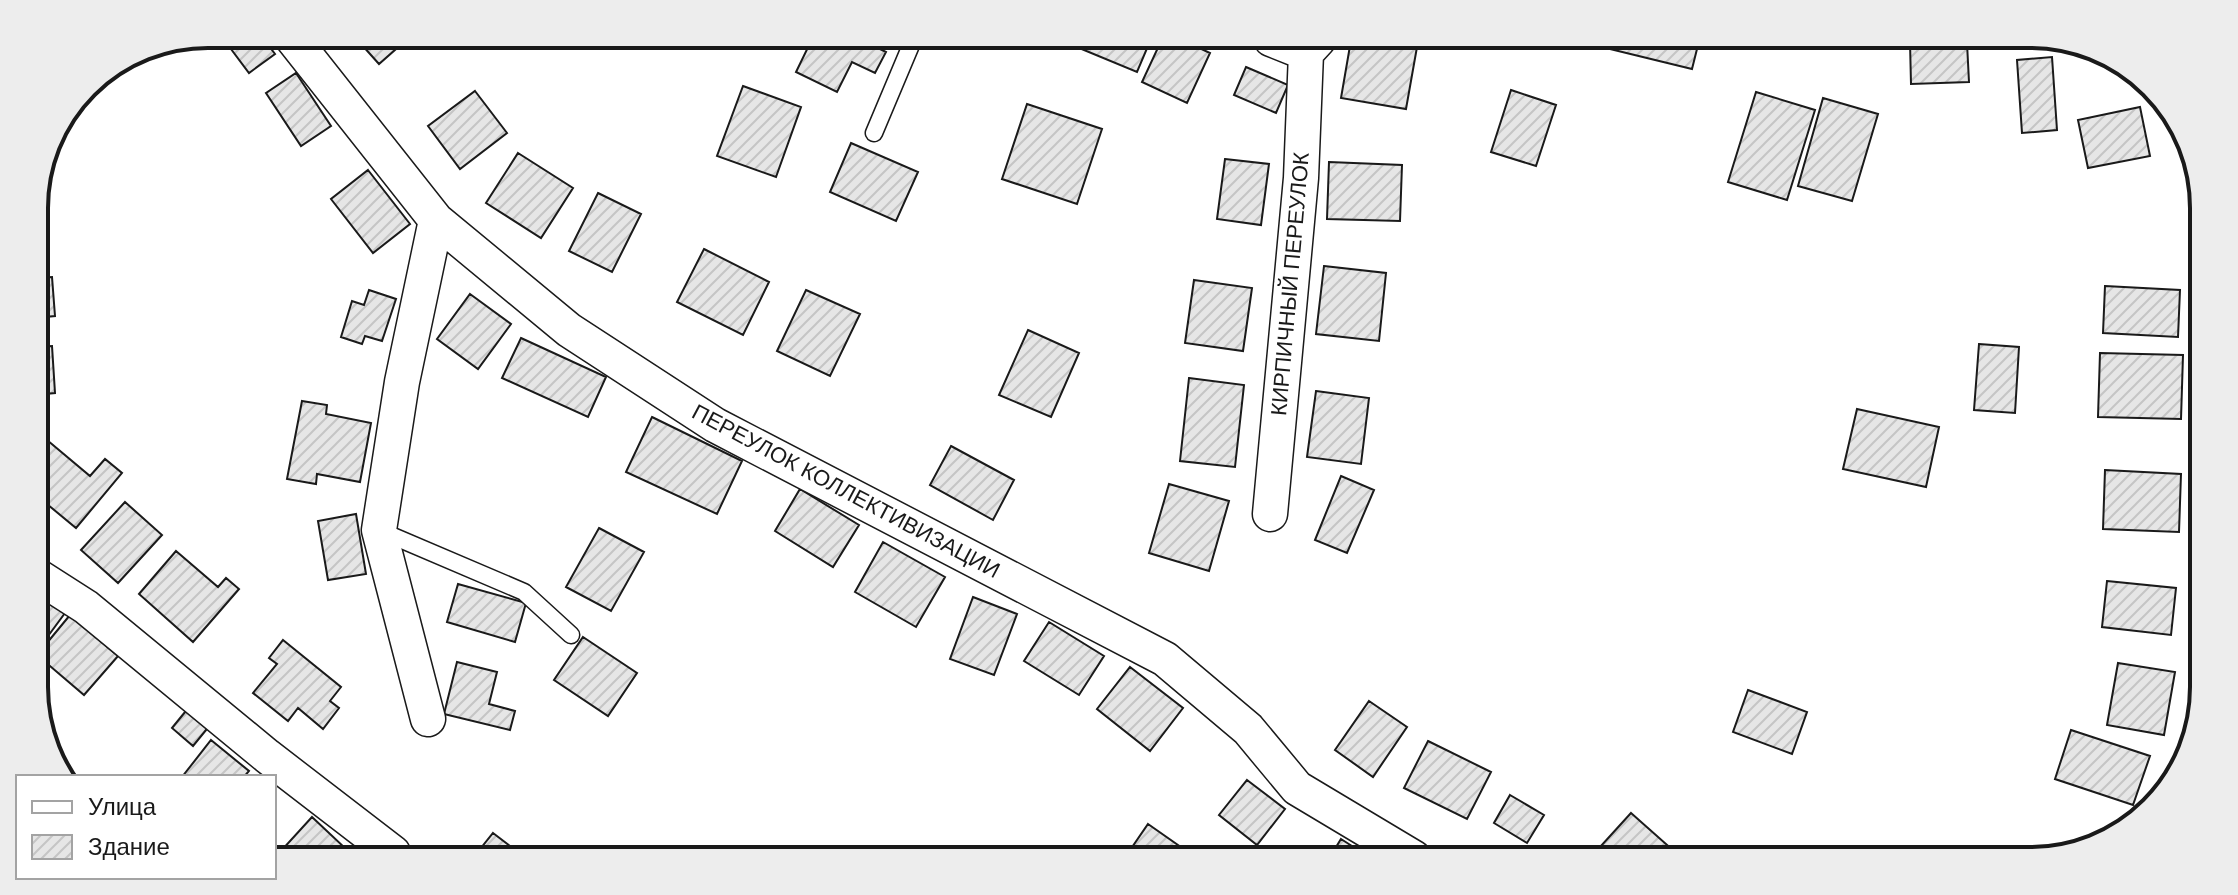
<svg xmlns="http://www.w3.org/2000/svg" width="2238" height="895" viewBox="0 0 2238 895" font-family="Helvetica,sans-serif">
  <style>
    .building { fill: url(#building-hatch); stroke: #1a1a1a; stroke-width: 2 }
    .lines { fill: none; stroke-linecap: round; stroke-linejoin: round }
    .service-casing { stroke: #1a1a1a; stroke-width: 19 }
    .minor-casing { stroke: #1a1a1a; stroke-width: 37 }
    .service { stroke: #fff; stroke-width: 16 }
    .minor { stroke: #fff; stroke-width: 34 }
    .labels { text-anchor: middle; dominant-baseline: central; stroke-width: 6; stroke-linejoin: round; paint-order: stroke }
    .street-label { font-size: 22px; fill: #1a1a1a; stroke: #fff }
    .rim { fill: none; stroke: #1a1a1a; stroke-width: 4 }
  </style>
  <defs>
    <pattern id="building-hatch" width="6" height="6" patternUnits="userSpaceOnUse" patternTransform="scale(2)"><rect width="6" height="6" fill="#e6e6e6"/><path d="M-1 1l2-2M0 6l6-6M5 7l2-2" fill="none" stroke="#c5c5c5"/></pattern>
  </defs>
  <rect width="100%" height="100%" fill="#fff"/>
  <path class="building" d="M243,34H260L275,54L249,73L228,45Z
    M353,35H412L379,64Z
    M813,37H856L886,52L875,73L852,62L837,92L796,72Z
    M1055,38L1151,39L1137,72Z
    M1162,39H1180L1210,53L1187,103L1142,82Z
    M1351,40H1378L1417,47L1406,109L1341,98Z
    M1612,41H1699L1692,69L1610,49Z
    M1910,42L1967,43L1969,82L1911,84Z
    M2052,57L2057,130L2022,133L2017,60Z
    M1246,67L1288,85L1276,113L1234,95Z
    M296,73L331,126L301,146L266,93Z
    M743,86L801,107L776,177L717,156Z
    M1511,90L1556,105L1536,166L1491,152Z
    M475,91L507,133L460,169L428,126Z
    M1756,92L1815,110L1787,200L1728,182Z
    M1823,98L1878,114L1852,201L1798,186Z
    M1027,104L1102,129L1077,204L1002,179Z
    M2140,107L2150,156L2088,168L2078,120Z
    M851,143L918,172L896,221L830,192Z
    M518,153L573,188L541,238L486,203Z
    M1225,159L1269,164L1261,225L1217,219Z
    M1329,162L1402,165L1400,221L1327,219Z
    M368,170L410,224L373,253L331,199Z
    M598,193L641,214L612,272L569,251Z
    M704,249L769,282L743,335L677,302Z
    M1324,266L1386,273L1379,341L1316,334Z
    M52,277L55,316L35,318V278Z
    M1194,280L1252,288L1243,351L1185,343Z
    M2105,286L2180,290L2178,337L2103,333Z
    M369,290L396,299L382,341L365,336L362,344L341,337L352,301L364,305Z
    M806,290L860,314L830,376L777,351Z
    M470,294L511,324L478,369L437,339Z
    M1028,330L1079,353L1051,417L999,395Z
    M521,338L606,377L588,417L502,378Z
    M1979,344L2019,347L2015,413L1974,410Z
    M52,346L55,393L35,395V347Z
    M2100,353L2183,355L2181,419L2098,417Z
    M1189,378L1244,385L1235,467L1180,461Z
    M1316,391L1369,398L1361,464L1307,457Z
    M302,401L327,405L326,414L371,423L360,482L317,474L316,484L287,479Z
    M1857,409L1939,427L1926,487L1843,469Z
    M652,417L742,461L717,514L626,472Z
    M47,440L90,476L105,459L122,473L76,528L36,495V452Z
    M951,446L1014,480L993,520L930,485Z
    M2105,470L2181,474L2179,532L2103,529Z
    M1341,476L1374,490L1347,553L1315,540Z
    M1169,484L1229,501L1209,571L1149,553Z
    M800,489L859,525L833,567L775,531Z
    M125,502L162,535L118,583L81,550Z
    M356,514L366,574L328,580L318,521Z
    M599,528L644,552L611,611L566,587Z
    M883,542L945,577L916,627L855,592Z
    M176,551L218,587L226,578L239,589L193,642L139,594Z
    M2107,581L2176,588L2171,635L2102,627Z
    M458,584L526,603L515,642L447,622Z
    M37,592L65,613L37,651Z
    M973,597L1017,614L994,675L950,659Z
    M70,615L118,656L84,695L37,655Z
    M1049,622L1104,656L1079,695L1024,661Z
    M583,637L637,673L608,716L554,680Z
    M283,640L341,687L330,701L339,708L323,729L298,708L288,721L253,693L277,664L269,658Z
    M457,662L497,672L489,704L515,711L510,730L444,714Z
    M2118,663L2175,672L2164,735L2107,725Z
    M1130,667L1183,708L1150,751L1097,709Z
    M1748,690L1807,712L1792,754L1733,732Z
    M194,701L215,719L193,746L172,728Z
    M1369,701L1407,727L1373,777L1335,750Z
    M2071,730L2150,756L2133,805L2055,779Z
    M211,740L249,771L244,777H182Z
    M1428,741L1491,772L1467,819L1404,788Z
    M1247,780L1285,809L1257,845L1219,815Z
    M1510,795L1544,815L1527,843L1494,823Z
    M1631,813L1675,852L1668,859L1590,858Z
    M312,817L345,848L341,853L280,852Z
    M1148,824L1195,857L1126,856Z
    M493,833L519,853H477Z
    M1341,839L1369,857H1330Z"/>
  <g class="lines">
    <g class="service-casing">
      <path id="service" d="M874,133L914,38
        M381,531L524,592L571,635"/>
    </g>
    <g class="minor-casing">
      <path id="minor" d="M289,34L436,220L569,330L715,425L1165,659L1248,729L1297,788L1414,858
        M1271,39L1306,53
        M1270,514L1301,178L1306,53L1318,40
        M36,575L86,607L267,756L393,853
        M428,719L379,530L402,382L436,220"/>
    </g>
    <use href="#service" class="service"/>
    <use href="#minor" class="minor"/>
  </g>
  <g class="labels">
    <g class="street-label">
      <text transform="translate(1290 284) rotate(-85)">КИРПИЧНЫЙ ПЕРЕУЛОК</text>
      <text transform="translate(846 491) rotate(28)">ПЕРЕУЛОК КОЛЛЕКТИВИЗАЦИИ</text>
    </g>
  </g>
  <path d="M0 0H2238V895H0ZM208 48H2030A160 160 0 0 1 2190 208V687A160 160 0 0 1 2030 847H208A160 160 0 0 1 48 687V208A160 160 0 0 1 208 48Z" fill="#ededed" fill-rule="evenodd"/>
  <path class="rim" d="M208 48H2030A160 160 0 0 1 2190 208V687A160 160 0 0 1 2030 847H208A160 160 0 0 1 48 687V208A160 160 0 0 1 208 48Z"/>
  <rect x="16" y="775" width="260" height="104" fill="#ffffff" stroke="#a3a3a3" stroke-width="2"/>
  <rect x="32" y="801" width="40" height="12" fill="#ffffff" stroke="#a3a3a3" stroke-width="2"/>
  <text x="88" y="815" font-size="24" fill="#1a1a1a">Улица</text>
  <rect x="32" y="835" width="40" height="24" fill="url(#building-hatch)" stroke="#a3a3a3" stroke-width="2"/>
  <text x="88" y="855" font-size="24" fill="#1a1a1a">Здание</text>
</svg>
